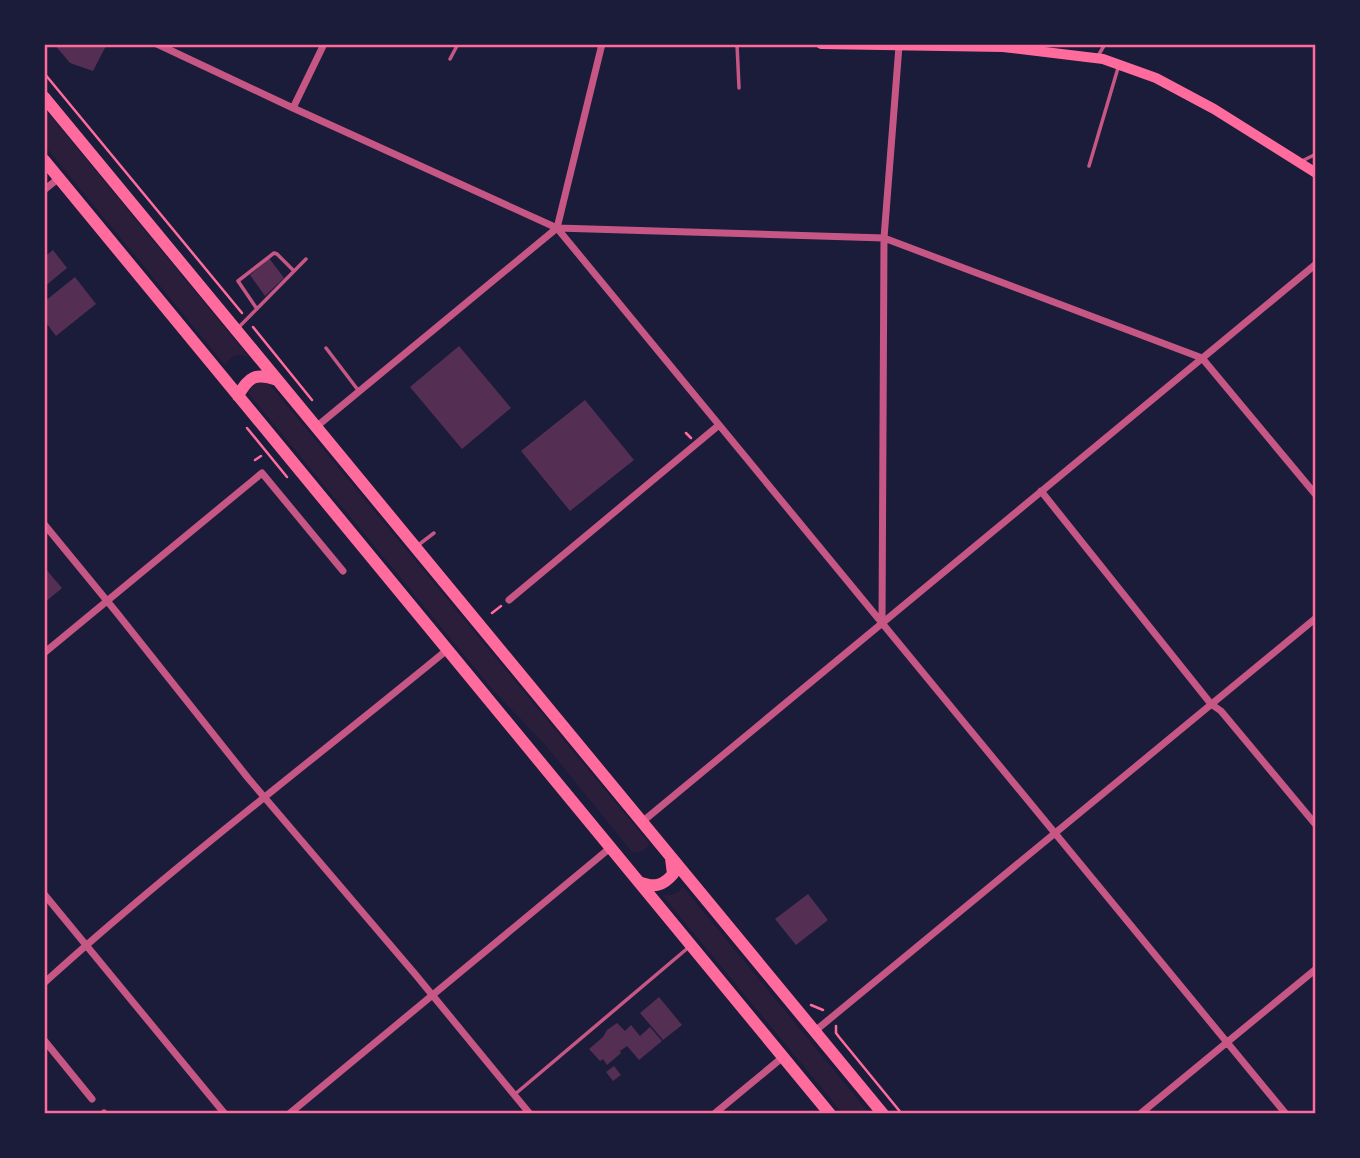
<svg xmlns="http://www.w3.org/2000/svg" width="1360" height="1158" viewBox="0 0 1360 1158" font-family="Inter,sans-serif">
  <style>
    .green { fill: #2a1e3b }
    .building { fill: #542f53 }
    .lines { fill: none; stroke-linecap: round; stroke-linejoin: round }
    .path { stroke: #ff6b9d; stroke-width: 2.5 }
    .service { stroke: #c65784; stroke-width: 3.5 }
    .minor { stroke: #c65784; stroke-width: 7 }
    .secondary { stroke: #ff6b9d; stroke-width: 10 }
    .trunk { stroke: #ff6b9d; stroke-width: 12 }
    .neatline { fill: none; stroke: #ff6b9d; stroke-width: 2.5 }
  </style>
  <rect width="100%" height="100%" fill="#1b1b3a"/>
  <path class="green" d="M44,108L249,357C238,353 231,355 225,365L44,145Z
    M264,382L270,385L650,844C645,851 640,852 632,852L546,746L493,690L248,393C252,385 256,383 264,382Z
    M683,887L870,1114H843L662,895C672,896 676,894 683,887Z"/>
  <path class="building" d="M54,44H107L93,71L70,63Z
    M53,250L67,268L44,287V257Z
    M269,258L284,278L265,296L250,275Z
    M75,277L96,304L56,336L44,320V302Z
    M459,346L511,408L462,449L410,387Z
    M585,400L634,460L570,511L521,451Z
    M44,567L62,588L44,603Z
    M808,894L828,920L796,945L775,919Z
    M659,997L682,1025L663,1040L640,1013Z
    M617,1023L625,1031L631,1025L640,1036L650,1027L662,1041L639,1060L627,1046L620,1051L621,1053L607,1065L603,1059L600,1061L589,1049L603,1037L607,1030Z
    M614,1066L621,1075L613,1081L606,1072Z"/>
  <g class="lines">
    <path class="path" d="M44,73L242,313
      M253,327L312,400
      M247,428L287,477
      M686,433L691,438
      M255,460L261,456
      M492,613L501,606
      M811,1005L823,1010
      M836,1026V1033L839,1037L902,1114"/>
    <path class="service" d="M737,44L739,88
      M1098,56L1105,44
      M450,59L458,44
      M1302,161L1316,154
      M1089,166L1118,68
      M257,309L238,281L274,253L277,254L294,271
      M237,329L306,259
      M326,348L358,390
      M417,546L434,533
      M514,1095L689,947"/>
    <path class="minor" d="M157,44L293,108L557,228L884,238L1202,358L1316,495
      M293,108L324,44
      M44,190L59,178
      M557,228L1286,1114
      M316,427L557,228L602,44
      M1041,491L1211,704L1221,711L1316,825
      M44,524L117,613L248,778L415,974L530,1114
      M509,600L719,425
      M882,623L884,238L899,46L900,44
      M44,653L262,473L343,571
      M642,822L1316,264
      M44,894L225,1114
      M44,983C173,866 312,761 447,650
      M815,1031L1316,618
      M44,1040L92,1099
      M104,1113L105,1114
      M289,1114L610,848
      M714,1114L783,1057
      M1140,1114L1316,969"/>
    <path class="secondary" d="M821,44L1003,47L1103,59L1156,78L1214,109L1316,173"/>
    <path class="trunk" d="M44,97L883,1114
      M44,160L830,1114
      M238,396C248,377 256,372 277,380
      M639,882C654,888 663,886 673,874L671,858"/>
  </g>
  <rect width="1360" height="1158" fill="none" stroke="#1b1b3a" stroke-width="91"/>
  <rect x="46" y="46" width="1268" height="1066" class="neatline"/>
</svg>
